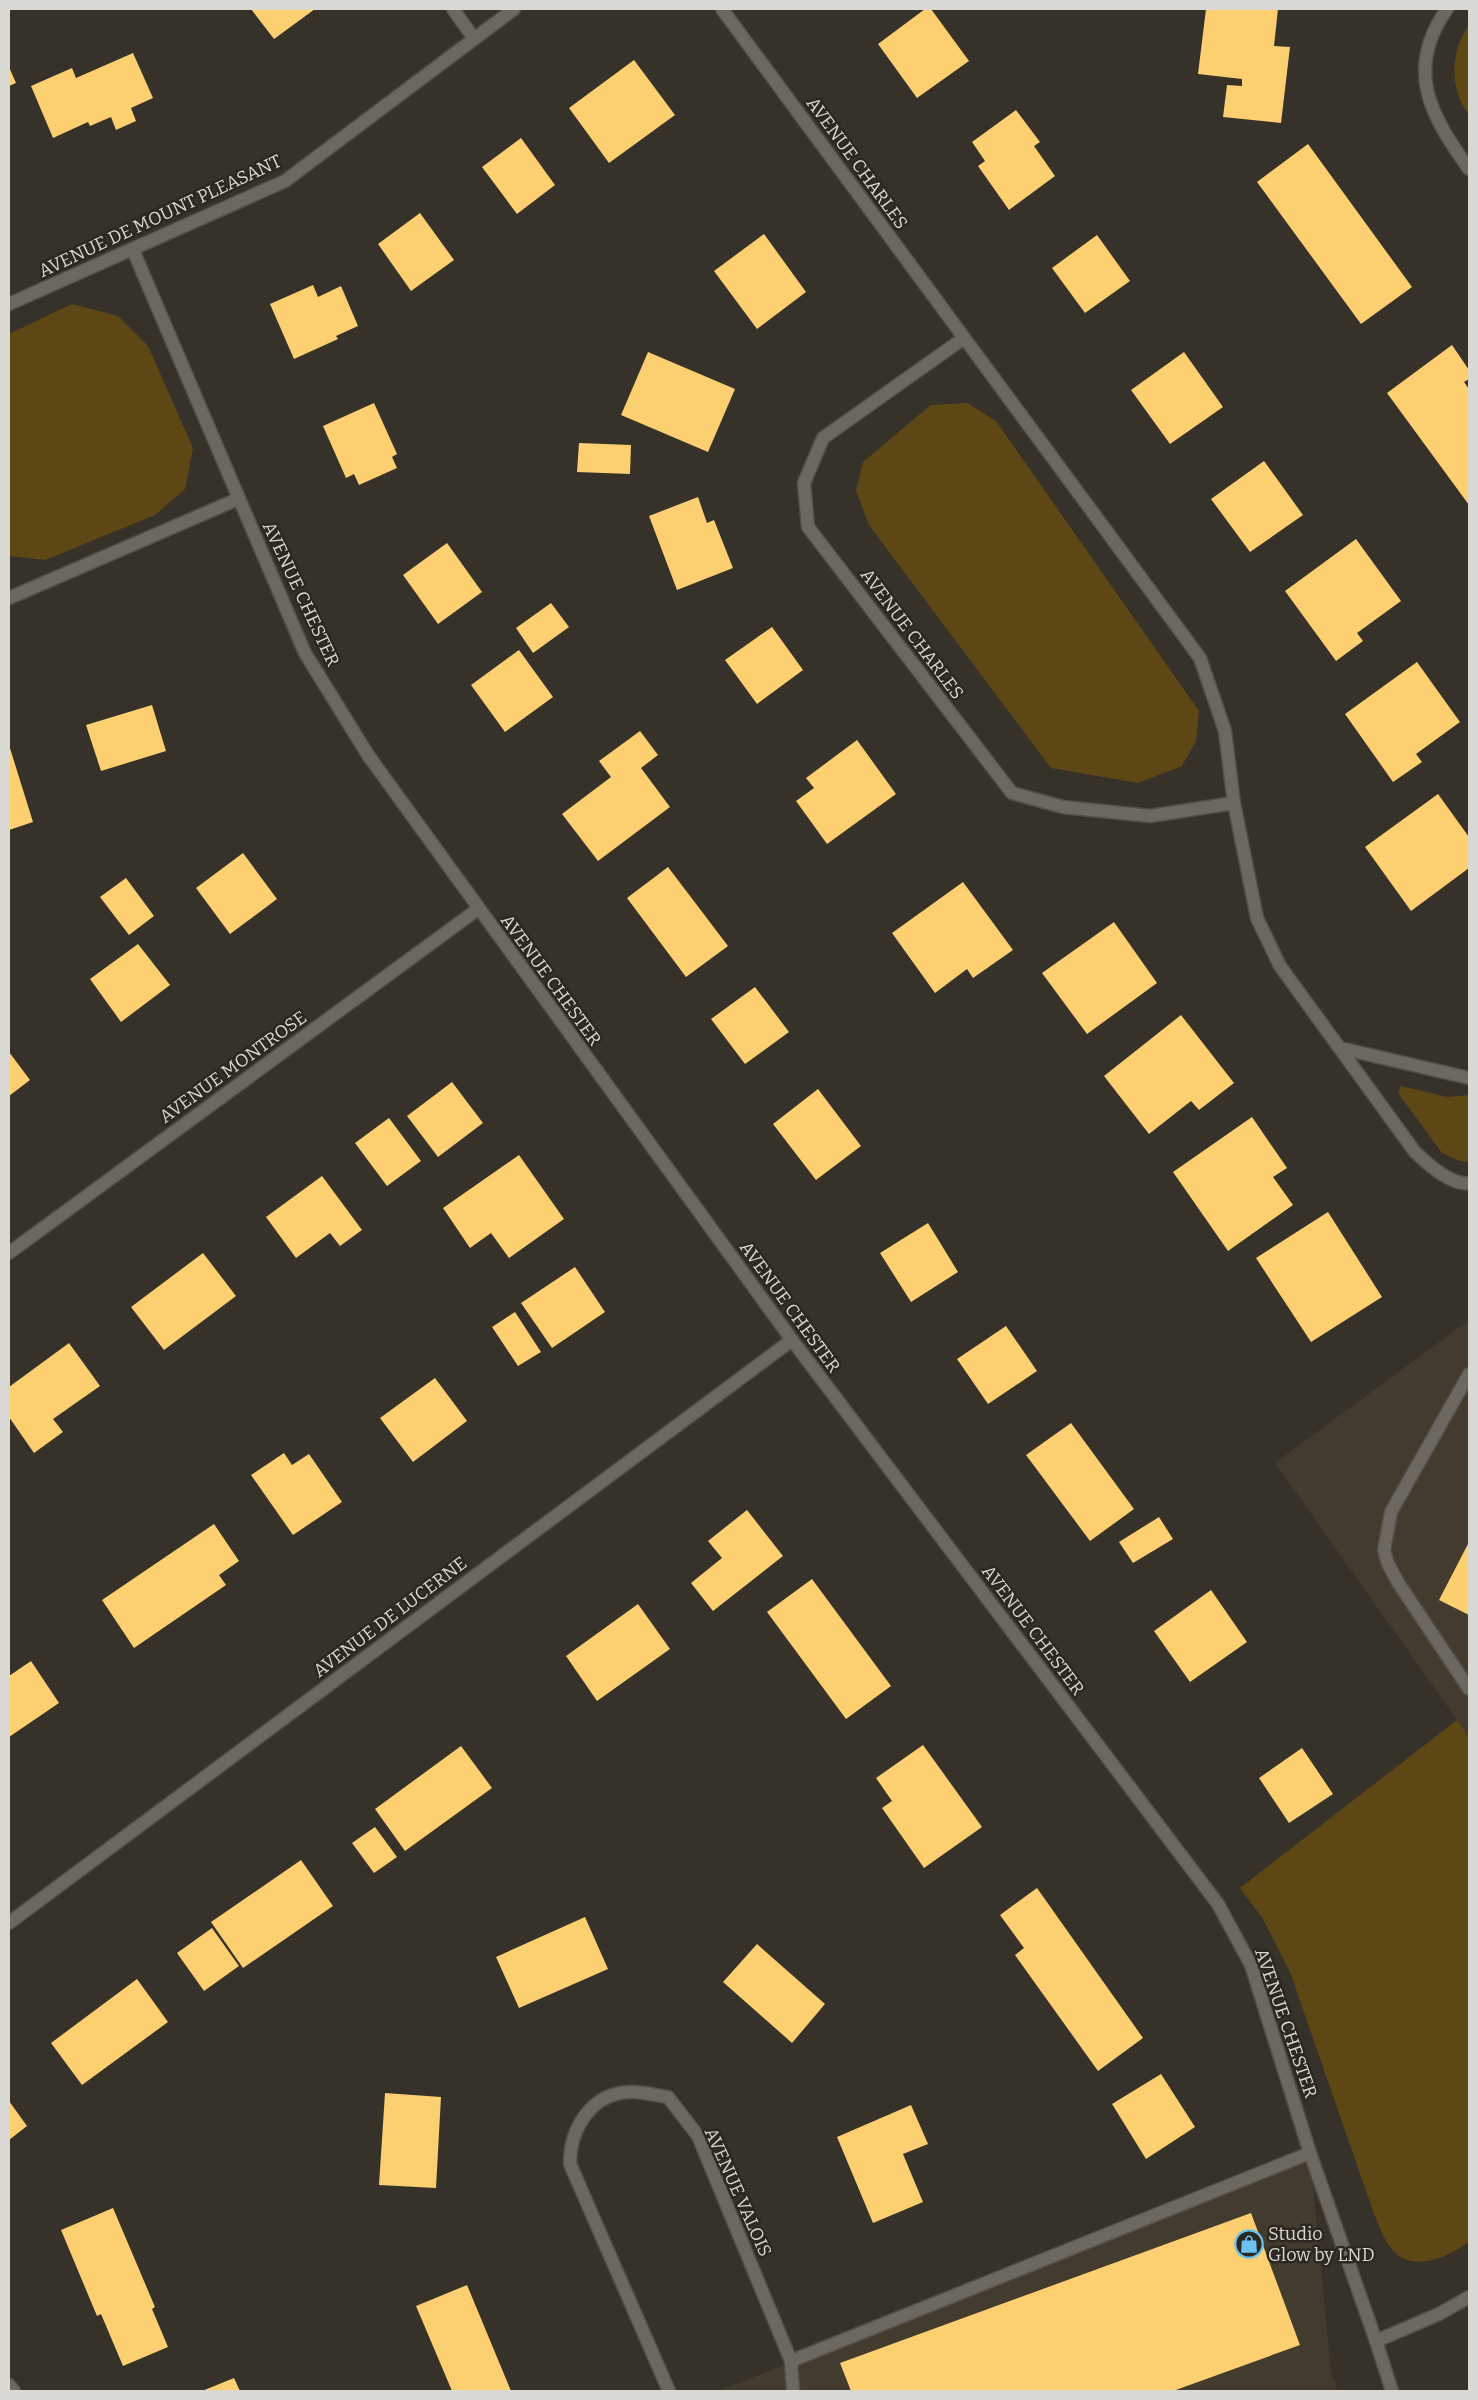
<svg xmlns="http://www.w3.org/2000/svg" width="1478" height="2400" viewBox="0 0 1478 2400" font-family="Bitter,serif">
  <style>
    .built { fill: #423b2e }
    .green { fill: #5d4714 }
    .building { fill: #fccf71 }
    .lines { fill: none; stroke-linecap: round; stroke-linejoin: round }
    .lane-casing { stroke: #524f49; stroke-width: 15 }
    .street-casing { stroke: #524f49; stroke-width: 15 }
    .secondary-casing { stroke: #524f49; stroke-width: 15 }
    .lane { stroke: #6c6860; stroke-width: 12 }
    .street { stroke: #6c6860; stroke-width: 12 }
    .secondary { stroke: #6c6860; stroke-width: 12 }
    .labels { text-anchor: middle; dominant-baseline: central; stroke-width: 5; stroke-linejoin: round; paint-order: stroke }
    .street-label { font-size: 18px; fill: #dad8d3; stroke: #2c2821 }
    .poi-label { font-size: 18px; fill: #dad8d3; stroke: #2c2821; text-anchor: start }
  </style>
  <rect width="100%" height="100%" fill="#36322a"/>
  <path class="built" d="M1469,1320V1737L1275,1463Z
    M1310,2153L1331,2373L1338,2391H719Z"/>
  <path class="green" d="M1469,25V115C1449,89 1450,51 1469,25Z
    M72,304L118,316L148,346L193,448L185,489L155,515L45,560L9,556V334Z
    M967,403L996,421L1199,711L1196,741L1182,766L1138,783L1051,768L869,525L856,491L863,462L931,405Z
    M1401,1086L1448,1097L1469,1095V1162L1460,1161L1442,1153L1398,1093Z
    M1457,1720L1469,1737V2242C1448,2257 1412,2274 1392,2249C1383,2239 1379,2225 1374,2214L1290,1972L1263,1919L1240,1888Z"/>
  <path class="building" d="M251,9H315L274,39Z
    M925,9H931L969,61L917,98L878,44Z
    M1206,9H1278L1274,46L1290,47L1281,123L1223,117L1227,85L1242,86V79L1198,74Z
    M133,53L153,98L131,108L136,121L116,130L111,117L90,126L88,122L53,138L31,86L72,68L76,78Z
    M634,60L675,115L609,163L569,108Z
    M9,67L16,83L9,86Z
    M1016,110L1040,142L1034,146L1055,176L1009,210L978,166L985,161L972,142Z
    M521,138L555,185L517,214L482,167Z
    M1308,144L1412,287L1361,324L1257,182Z
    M420,213L454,260L411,291L378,244Z
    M764,234L806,292L757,329L714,271Z
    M1097,235L1130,281L1085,313L1052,268Z
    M313,285L318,297L341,286L358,326L336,336L338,339L294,359L270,304Z
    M1452,345L1469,370V379L1464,382L1469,389V505L1387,393Z
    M648,352L735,389L708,452L621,415Z
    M1184,352L1223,407L1170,444L1131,390Z
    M374,403L397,454L392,457L397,468L359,485L354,474L346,478L323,426Z
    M579,443L631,445L630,474L577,472Z
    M1264,461L1303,515L1250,552L1211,499Z
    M698,497L707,523L714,520L733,568L677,590L649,516Z
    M1356,539L1401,601L1357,633L1363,641L1336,661L1285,591Z
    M447,543L482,592L438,624L403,575Z
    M551,603L569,627L533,653L516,628Z
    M772,627L803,670L757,704L725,660Z
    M519,650L553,697L505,732L471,685Z
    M1417,662L1460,722L1416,754L1422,762L1393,782L1345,714Z
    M152,705L166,751L101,771L86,725Z
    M640,731L658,755L641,768L670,807L598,861L562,814L611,777L599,761Z
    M857,740L896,794L827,844L796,801L814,788L806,778Z
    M9,745L33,822L9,830Z
    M1438,794L1469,837V868L1411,911L1365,847Z
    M243,853L277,899L230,934L196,888Z
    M668,867L728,946L686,977L627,898Z
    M126,878L154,916L129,935L100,897Z
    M963,882L1013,950L973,978L967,969L935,993L892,933Z
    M1114,922L1157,983L1087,1034L1042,973Z
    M138,944L170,985L121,1022L90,979Z
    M755,987L789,1032L745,1064L711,1019Z
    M1181,1015L1234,1083L1199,1110L1191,1101L1149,1134L1104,1076Z
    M9,1052L30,1080L9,1096Z
    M452,1082L483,1123L438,1157L407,1116Z
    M818,1089L861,1146L816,1180L773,1124Z
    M1252,1117L1287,1168L1273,1177L1293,1205L1228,1251L1173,1172Z
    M389,1118L421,1161L387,1186L355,1143Z
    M519,1155L564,1219L509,1258L491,1233L470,1248L443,1208Z
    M322,1176L362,1230L340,1246L330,1233L296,1258L266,1217Z
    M1328,1212L1382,1297L1311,1342L1256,1258Z
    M928,1223L958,1272L911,1302L880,1253Z
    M203,1253L236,1296L164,1350L131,1307Z
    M575,1267L605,1312L552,1348L521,1303Z
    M515,1312L541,1352L518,1366L492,1327Z
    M1006,1326L1037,1371L988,1404L957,1359Z
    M69,1343L100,1386L53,1419L63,1432L34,1453L9,1417V1387Z
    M435,1378L467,1421L413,1462L380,1418Z
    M1071,1423L1134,1509L1090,1541L1026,1455Z
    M284,1453L292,1465L309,1454L342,1502L293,1535L251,1475Z
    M747,1510L783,1556L713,1611L691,1583L722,1558L708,1541Z
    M1159,1517L1173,1539L1133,1563L1119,1542Z
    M214,1524L239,1561L219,1575L226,1585L134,1648L102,1600Z
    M1469,1542V1615L1439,1600Z
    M812,1579L891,1686L846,1719L767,1612Z
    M1211,1590L1247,1642L1190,1682L1154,1631Z
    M638,1604L670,1649L597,1701L566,1656Z
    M31,1661L59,1703L9,1737V1676Z
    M923,1745L982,1827L924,1868L882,1808L892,1801L876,1778Z
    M461,1746L492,1788L405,1851L375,1809Z
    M1302,1748L1333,1794L1289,1823L1259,1778Z
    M375,1827L397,1857L374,1873L352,1843Z
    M301,1860L333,1906L243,1968L211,1922Z
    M1037,1888L1143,2038L1098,2071L1015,1955L1024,1948L1000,1915Z
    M585,1917L608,1969L519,2008L496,1957Z
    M212,1928L239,1966L204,1991L177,1953Z
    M757,1944L825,2004L792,2043L723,1982Z
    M137,1979L168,2022L82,2085L51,2043Z
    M1161,2074L1195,2127L1146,2159L1112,2104Z
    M385,2093L441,2097L436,2188L379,2185Z
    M9,2101L27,2126L9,2140Z
    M911,2105L928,2144L903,2154L923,2202L873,2223L837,2137Z
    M113,2208L155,2307L152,2309L168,2347L123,2366L101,2314L97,2316L61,2230Z
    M1251,2213L1300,2345L1173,2391H851L840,2363Z
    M467,2285L511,2391H452L416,2306Z
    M234,2378L240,2391H202Z"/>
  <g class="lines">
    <g class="lane-casing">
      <path id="lane" d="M1469,1374L1391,1512L1384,1550L1388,1564L1399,1584L1469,1689
        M791,2361L1310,2153"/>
    </g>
    <g class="street-casing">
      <path id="street" d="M453,9L473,37
        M722,9L1200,658L1225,731L1234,803L1257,918L1280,966L1415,1152C1430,1166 1448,1183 1469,1184
        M1447,9C1404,70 1431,116 1469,169
        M133,250L305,653L368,755L792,1340L1218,1904L1251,1965L1310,2153L1376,2341
        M9,304L285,181L514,9
        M964,338L823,438L804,483L808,527L1012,793L1063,807L1150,816L1234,803
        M9,598L238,499
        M1340,1048L1469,1078
        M9,1253L478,909
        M9,1923L792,1340
        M9,2385L14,2391
        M669,2391L570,2164C570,2127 593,2091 633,2092C645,2092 657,2096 668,2097L698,2136L791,2361L793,2391"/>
    </g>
    <g class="secondary-casing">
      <path id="secondary" d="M1392,2391L1376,2341L1439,2314L1469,2297"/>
    </g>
    <use href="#lane" class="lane"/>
    <use href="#street" class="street"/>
    <use href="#secondary" class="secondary"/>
  </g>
  <defs>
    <g id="shop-ring" transform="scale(1.4375)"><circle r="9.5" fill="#2c2821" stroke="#6bc3f2" stroke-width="1.5"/><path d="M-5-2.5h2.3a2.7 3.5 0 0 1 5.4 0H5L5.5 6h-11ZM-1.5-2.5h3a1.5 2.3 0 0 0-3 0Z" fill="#6bc3f2"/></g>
  </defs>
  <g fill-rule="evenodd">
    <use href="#shop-ring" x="1249" y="2244"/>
  </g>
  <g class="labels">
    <g class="street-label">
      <text transform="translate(857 163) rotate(54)">AVENUE CHARLES</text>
      <text transform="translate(160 216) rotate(-25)">AVENUE DE MOUNT PLEASANT</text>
      <text transform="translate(301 594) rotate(65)">AVENUE CHESTER</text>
      <text transform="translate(912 634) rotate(53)">AVENUE CHARLES</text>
      <text transform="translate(551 980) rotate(54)">AVENUE CHESTER</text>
      <text transform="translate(233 1067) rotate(-36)">AVENUE MONTROSE</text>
      <text transform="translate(790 1307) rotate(54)">AVENUE CHESTER</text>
      <text transform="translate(390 1617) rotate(-37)">AVENUE DE LUCERNE</text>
      <text transform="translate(1033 1630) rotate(53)">AVENUE CHESTER</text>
      <text transform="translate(1286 2023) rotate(71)">AVENUE CHESTER</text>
      <text transform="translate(738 2192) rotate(66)">AVENUE VALOIS</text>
    </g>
    <g class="poi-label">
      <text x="1268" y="2234">Studio<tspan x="1268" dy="21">Glow by LND</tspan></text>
    </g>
  </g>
  <rect width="1478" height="2400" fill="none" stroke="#dad8d3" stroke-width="20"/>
</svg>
